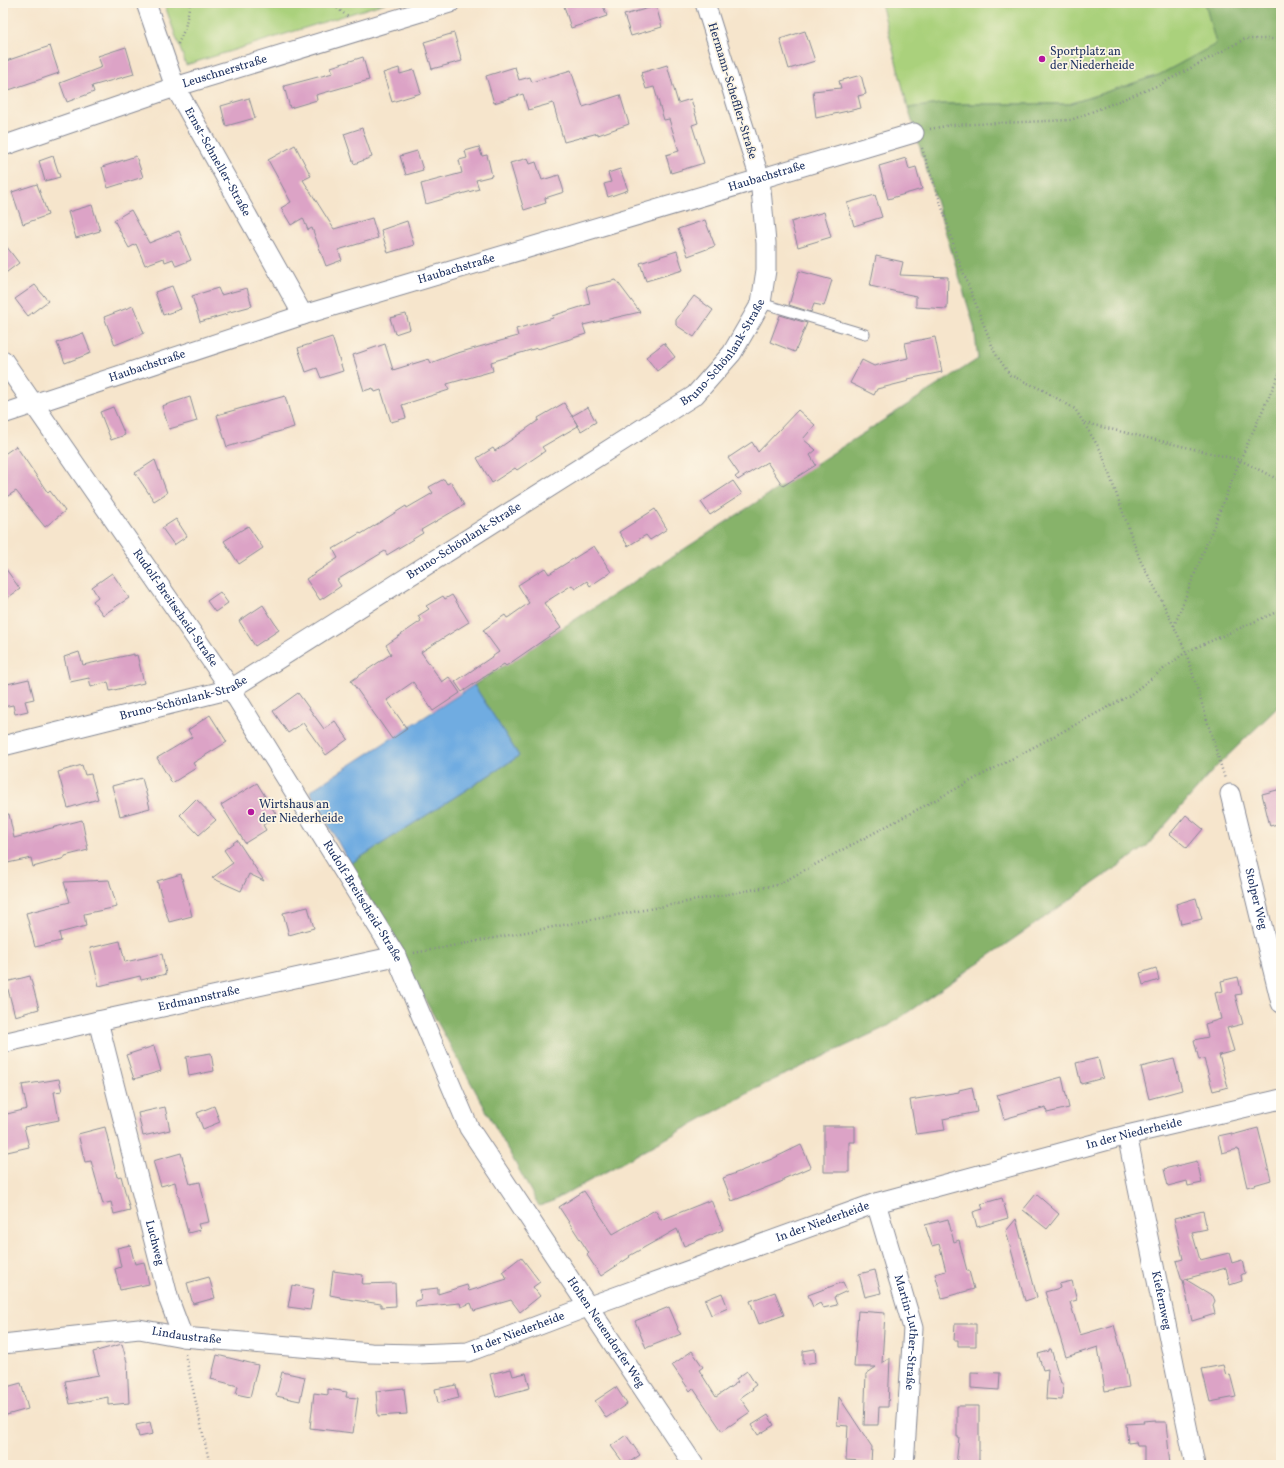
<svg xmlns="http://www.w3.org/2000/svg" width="1284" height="1468" viewBox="0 0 1284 1468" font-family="Vollkorn,serif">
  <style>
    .green { fill: #aad17b; stroke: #62806c }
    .forest { fill: #87b36b; stroke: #517164 }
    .water { fill: #6face1; stroke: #456ea0 }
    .building { fill: #dca3c6 }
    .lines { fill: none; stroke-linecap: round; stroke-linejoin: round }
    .service-casing { stroke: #888a95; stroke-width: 11 }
    .minor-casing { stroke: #888a95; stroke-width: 21 }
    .path { stroke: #888a95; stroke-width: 2.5; stroke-dasharray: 1 3; stroke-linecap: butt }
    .service { stroke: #fff; stroke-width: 9 }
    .minor { stroke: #fff; stroke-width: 19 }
    .poi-dot { fill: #b5179e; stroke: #fcf5e5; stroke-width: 1.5 }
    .labels { text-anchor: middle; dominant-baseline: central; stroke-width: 3.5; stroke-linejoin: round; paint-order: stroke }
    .poi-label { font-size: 12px; fill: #1b2f5e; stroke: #fcf5e5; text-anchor: start }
    .street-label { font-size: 12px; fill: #1b2f5e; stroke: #fcf5e5 }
  </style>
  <rect width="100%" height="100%" fill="#fcf5e5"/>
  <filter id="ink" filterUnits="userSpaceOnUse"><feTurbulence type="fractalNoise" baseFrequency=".025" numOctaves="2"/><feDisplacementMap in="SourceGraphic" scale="8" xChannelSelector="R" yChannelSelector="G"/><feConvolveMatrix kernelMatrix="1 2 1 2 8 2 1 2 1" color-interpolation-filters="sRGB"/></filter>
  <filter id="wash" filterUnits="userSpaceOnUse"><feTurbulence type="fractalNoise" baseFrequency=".012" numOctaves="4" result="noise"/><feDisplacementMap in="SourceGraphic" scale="16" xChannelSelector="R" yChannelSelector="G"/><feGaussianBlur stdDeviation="0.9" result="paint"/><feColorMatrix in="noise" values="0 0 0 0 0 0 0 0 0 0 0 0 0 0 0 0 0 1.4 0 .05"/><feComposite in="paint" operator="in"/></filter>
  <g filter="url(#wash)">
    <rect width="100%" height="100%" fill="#f6e5cc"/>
    <path class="green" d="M164,3H385L186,65Z
      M881,3H1205L1217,44L1159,75L1069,104H941L908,108Z"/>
    <path class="forest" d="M1205,3H1281V704L1215,768L1146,847L888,1026L765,1084L551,1202L539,1206L350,864L519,756L474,685L978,359L974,326L908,108L941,104H1069L1159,75L1216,44Z"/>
    <path class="water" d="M474,685L519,756L350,864L310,791Z"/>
    <g id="blocks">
      <path class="building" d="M563,3H602L607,16L571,28Z
        M656,6L662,27L631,36L624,15Z
        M805,31L815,61L789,69L780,39Z
        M454,33L462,61L432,69L424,42Z
        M50,46L59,73L3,92V62Z
        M126,47L134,74L92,86L94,92L67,102L60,83L102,67L98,56Z
        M363,57L369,80L316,95L317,100L290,108L284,86L333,73L331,67Z
        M667,65L678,103L691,99L698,123L692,125L704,163L671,173L666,155L679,151L669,119L664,120L654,87L646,89L641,73Z
        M515,67L519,80L530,77L532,82L571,70L583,107L620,95L629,124L598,135V133L564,142L553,103L528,110L523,94L494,103L486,76Z
        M399,68L400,74L414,70L421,93L392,102L383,73Z
        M861,75L866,94L858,96L861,108L816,118L813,91L841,88L839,81Z
        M249,98L255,118L226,126L221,106Z
        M362,128L372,157L354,164L344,134Z
        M295,145L311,176L303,180L334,229L372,218L378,238L338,250L342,260L326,266L312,228L308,230L303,218L291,225L281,208L291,202L268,160Z
        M479,147L482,156L487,155L492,176L476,180L479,189L426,204L421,184L462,173L459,160L467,158L465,151Z
        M417,151L423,170L406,175L400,156Z
        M53,156L60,177L45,181L39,161Z
        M136,156L143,177L108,188L102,167Z
        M528,158L530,164L536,162L542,180L559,175L564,192L545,198L546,203L524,210L510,163Z
        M906,158L909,169L916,167L922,189L888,199L879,166Z
        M620,169L628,190L608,197L604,184L611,182L608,173Z
        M37,184L48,215L23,224L12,192Z
        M875,195L882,217L854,226L847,203Z
        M92,205L100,231L76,238L68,212Z
        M131,210L149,243L179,231L191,260L176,266L173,259L165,262L164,258L145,265L136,244L129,248L114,220Z
        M824,212L831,237L798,247L791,222Z
        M705,220L715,246L688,256L678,229Z
        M407,221L414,245L388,253L381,230Z
        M3,242L19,263L3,275Z
        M677,251L683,270L646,281L640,263Z
        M876,256L903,262L900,275L948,277L947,309L916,307V296L870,286Z
        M799,271L832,280L824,306L814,304L811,312L789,305Z
        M616,280L640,312L583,325L586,334L538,349L537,348L491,362L493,371L447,384L449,390L402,405L406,418L391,422L381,390L375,392L373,388L364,391L353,355L385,344L393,370L429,359L431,363L454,354L518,336L516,329L553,318L552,316L590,304L586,287Z
        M35,285L48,301L28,316L15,299Z
        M172,286L181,309L163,315L155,292Z
        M218,288L221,295L247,288L252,306L226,313L227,314L200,322L192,296Z
        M694,296L713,310L694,337L676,325V320Z
        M133,306L144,333L115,345L104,317Z
        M406,314L410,329L395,334L390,318Z
        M780,315L807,323L795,352L770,342Z
        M83,333L91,353L65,363L57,343Z
        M332,337L343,371L321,378L317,368L306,372L298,348Z
        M935,337L942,372L908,379L909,381L877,389L874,395L850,383L862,360L874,366L908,358L905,343Z
        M664,343L675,357L657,371L646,357Z
        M285,396L294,427L227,447L217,415Z
        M190,397L197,421L169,429L162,406Z
        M564,403L578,426L542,447L545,451L517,470L515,468L492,483L477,458L493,448L495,451L539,420L538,418Z
        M113,407L125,435L111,440L100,412Z
        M588,407L596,422L581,431L572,416Z
        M798,410L815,425L803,439L816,450L810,455L816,465L783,486L767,462L738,480L735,477L739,474L728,458L752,442L758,452Z
        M16,446L48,493L50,491L65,511L45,527L16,491L3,499V455Z
        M155,460L167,493L154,501L135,473Z
        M444,479L447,484L451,482L464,505L421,530L423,533L387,555L385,551L337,580L341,586L320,600L306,579L338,558L333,549L360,533L361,534L406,506L407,508L433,493L429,487Z
        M733,481L742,494L710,515L701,502Z
        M655,509L667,529L650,540L646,535L628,546L619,532Z
        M176,519L187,536L174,545L162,528Z
        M248,526L263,548L239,564L224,541Z
        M594,546L611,572L590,586L587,581L575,589L572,585L544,603L561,628L506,666L504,664L462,692L455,682L499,652L483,630L505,615L507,618L509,617L529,603L518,585L545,568L549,574Z
        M3,565L20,589L3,601Z
        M112,573L129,598L103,615L93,601L98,597L92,587Z
        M220,592L228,603L215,612L207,601Z
        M452,595L469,622L421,652L442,682L449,677L460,693L433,711L413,682L387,700L407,729L392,739L351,681L391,654L386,645L421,621L418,616L429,609L426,606L443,596L445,599Z
        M263,605L279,630L255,646L239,621Z
        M79,652L83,665L134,654V656L137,655L144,683L110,691L108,682L91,687L89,678L70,682L64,657Z
        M29,679L34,699L25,701L28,711L15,714L13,705L3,707V685Z
        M298,693L324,729L335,721L348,739L326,755L303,723L288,733L273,711Z
        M210,715L227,742L193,763L196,768L172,783L157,758L192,737L188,730Z
        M82,765L85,775L91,774L98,799L68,808L58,772Z
        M142,778L150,808L120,816L112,786Z
        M257,783L277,816L263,825L266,830L245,843L221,805Z
        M1281,789V823L1270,826L1262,794Z
        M196,799L216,820L199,835L180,815Z
        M9,814L14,838L82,820L88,850L65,856V858L33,867L31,858L3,864V815Z
        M1186,815L1203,829L1187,848L1170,834Z
        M237,840L264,881L249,874L241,891L212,878L233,863L224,850Z
        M181,874L192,916L169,922L157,881Z
        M109,880L117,907L84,914L86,926L59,933L61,941L35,947L26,913L70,902L64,882Z
        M1196,898L1202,919L1181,924L1176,904Z
        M308,907L314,928L289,935L283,913Z
        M120,941L125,962L162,954L166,974L141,980L140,976L99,986L90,948Z
        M1156,968L1159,980L1143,985L1140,973Z
        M30,976L39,1009L15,1016L6,982Z
        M1238,977L1242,994L1235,995L1243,1024L1227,1028L1234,1051L1219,1055L1228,1087L1213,1091L1204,1059L1199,1060L1194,1040L1208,1037L1205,1024L1221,1019L1215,993L1223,991L1221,981Z
        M154,1046L161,1071L134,1079L126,1055Z
        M211,1053L214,1071L189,1076L186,1057Z
        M1098,1058L1103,1078L1081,1084L1076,1063Z
        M1174,1059L1182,1090L1149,1099L1141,1067Z
        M1062,1077L1069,1108L1047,1113L1046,1107L1004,1119L997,1095Z
        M59,1079L62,1091L54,1092L59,1120L24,1127L29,1147L3,1153V1115L27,1109L22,1085Z
        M972,1087L977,1112L943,1119L945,1130L916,1134L910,1100L959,1092V1090Z
        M214,1106L220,1122L203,1129L197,1113Z
        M165,1107L170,1130L143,1136L138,1113Z
        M824,1126H855V1142H849V1172H824Z
        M105,1127L117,1177L121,1176L130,1210L114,1214L111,1202L103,1204L91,1161L85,1162L78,1134Z
        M1258,1128L1271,1180L1247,1187L1238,1149L1222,1153L1218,1136L1232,1133V1135Z
        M801,1145L811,1167L783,1179V1181L732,1201L723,1178L772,1159Z
        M181,1153L190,1184L200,1182L209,1222L198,1224L200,1230L188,1233L175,1182L161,1186L153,1161Z
        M1197,1161L1202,1183L1188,1186L1187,1181L1168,1186L1164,1169Z
        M584,1191L613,1234L655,1210L661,1220L711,1200L723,1230L684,1246L677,1229L629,1256L630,1257L601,1276L587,1255L589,1253L559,1207Z
        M1036,1194L1059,1214L1047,1229L1023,1210Z
        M1002,1198L1008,1218L977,1227L973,1212L983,1209L981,1204Z
        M1203,1211L1207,1229L1192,1232L1200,1260L1229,1253L1232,1263L1242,1260L1245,1273L1241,1275L1242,1281L1230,1285L1226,1268L1185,1279L1213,1296L1215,1301L1213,1305L1215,1314L1192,1321L1183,1280H1182L1176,1261L1183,1259L1174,1218Z
        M948,1219L954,1242L959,1240L967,1271H969L974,1289L942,1298L935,1274L946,1271L939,1244L932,1246L925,1225Z
        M1016,1219L1037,1297L1025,1301L1006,1231Z
        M130,1245L135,1264L144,1262L149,1284L120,1290L115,1269L121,1267L117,1248Z
        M521,1257L540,1282L533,1287L540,1296L520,1312L511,1300L474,1311L471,1303L461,1307L460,1303L416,1307L415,1301L421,1299L420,1290L438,1288V1294L467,1285L469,1291L507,1279L502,1272Z
        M875,1270L881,1293L865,1297L859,1274Z
        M333,1271L363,1275L362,1284L395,1283L396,1306L381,1307V1304L340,1298V1297L330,1295Z
        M209,1277L215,1298L193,1304L187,1283Z
        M1072,1281L1077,1300L1070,1302L1080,1335L1114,1325L1125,1363L1129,1387L1105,1391L1098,1347L1066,1357L1051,1308H1050L1045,1292L1060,1288L1059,1284Z
        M843,1282L847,1291L834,1297L837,1305L823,1308L820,1303L813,1307L808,1295Z
        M292,1285L314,1289L310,1310L288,1307Z
        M775,1292L784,1315L759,1324L750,1301Z
        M722,1293L728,1308L711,1315L705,1300Z
        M669,1307L678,1328L677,1329L681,1334L646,1348L635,1321Z
        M858,1311L885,1313L882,1363L890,1358L888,1407H879L878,1425H864L866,1374L876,1367H854Z
        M955,1324H976V1346H958V1340H954Z
        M122,1344L127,1362L129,1403L108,1405V1397L70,1404L65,1381L99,1375L93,1352Z
        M815,1349L816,1362L803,1364V1351Z
        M1049,1349H1051L1061,1383H1063L1062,1400L1046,1399L1048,1369L1043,1370L1038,1354L1049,1351Z
        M692,1351L703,1367L699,1370L716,1397L738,1382L736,1379L747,1371L756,1385L752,1388L753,1389L740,1398L750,1412L722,1431L693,1388L690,1391L672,1365Z
        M217,1355L258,1365L250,1397L236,1394L238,1386L211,1379Z
        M1223,1365L1226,1375L1230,1374L1236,1397L1210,1402L1202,1369Z
        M511,1369L513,1376L526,1373L530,1388L496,1397L490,1374Z
        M282,1372L305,1377L300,1401L276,1396Z
        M971,1372L1000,1373L999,1390L971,1388Z
        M21,1383L28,1409L3,1416V1388Z
        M456,1385L459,1398L438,1403L435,1389Z
        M616,1387L627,1404L606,1418L595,1401Z
        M404,1388L407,1414L378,1416L376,1391Z
        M328,1389L347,1392L346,1397L358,1398L353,1433L310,1428L314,1393L328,1395Z
        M839,1397L872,1447L871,1462L846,1460L848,1426L837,1425Z
        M957,1406H979V1465H956L959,1437H957Z
        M768,1415L774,1425L758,1435L752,1425Z
        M1156,1420V1422H1166L1170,1465H1144V1446H1137L1136,1442L1128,1443L1126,1424L1144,1423L1143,1421Z
        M150,1422L153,1434L139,1437L136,1425Z
        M626,1435L640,1455L625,1465L611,1446Z"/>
    </g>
  </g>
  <g filter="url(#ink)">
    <use href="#blocks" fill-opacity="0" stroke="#888a95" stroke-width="1"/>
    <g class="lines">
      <g class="service-casing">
        <path id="service" d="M761,303L865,334"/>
      </g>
      <g class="minor-casing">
        <g id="minor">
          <path id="s1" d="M146,3L175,87L303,315"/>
          <path id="s2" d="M3,146L175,87L450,3"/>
          <path id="s3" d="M3,360L231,689L396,956L469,1128L694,1465"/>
          <path id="s4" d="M3,414L303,315L914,133"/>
          <path id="s5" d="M3,746L231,689L695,395L732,353L761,303L766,270V243L760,179L705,3"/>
          <path id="s6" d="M1230,794L1281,1003"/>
          <path id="s7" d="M98,1021L169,1300L183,1337"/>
          <path id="s8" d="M3,1043L98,1021L396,956"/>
          <path id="s9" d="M1127,1135L1195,1465"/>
          <path id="s10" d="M876,1203L913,1328L904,1465"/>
          <path id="s11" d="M3,1344L139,1329L183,1337L371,1353L416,1354L468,1352L587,1307L876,1203L1127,1135L1281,1099"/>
        </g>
      </g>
      <path class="path" d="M331,3L348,17
        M178,44L185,28L190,3
        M930,129L951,125L1071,120L1159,85L1245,39H1281
        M922,148L949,228L956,254L995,353L1010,375L1043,390L1075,409L1101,451L1140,560L1162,601L1186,652L1225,779
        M1085,423L1240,460L1281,481
        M1174,626L1240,460L1281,370
        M414,953L777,885L1127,697L1186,652L1281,610
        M185,1354L210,1465"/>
      <use href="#service" class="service"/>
      <use href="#minor" class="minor"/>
    </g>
  </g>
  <g class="poi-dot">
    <circle cx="1042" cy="59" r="4"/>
    <circle cx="251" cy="812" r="4"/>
  </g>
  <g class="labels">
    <g class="poi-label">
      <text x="1050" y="52">Sportplatz an<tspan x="1050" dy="14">der Niederheide</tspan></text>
      <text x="259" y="805">Wirtshaus an<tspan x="259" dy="14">der Niederheide</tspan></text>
    </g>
    <g class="street-label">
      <text stroke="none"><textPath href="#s2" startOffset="234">Leuschnerstraße</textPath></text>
      <text transform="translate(732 91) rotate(73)">Hermann-Scheffler-Straße</text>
      <text stroke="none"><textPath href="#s1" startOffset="175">Ernst-Schneller-Straße</textPath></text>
      <text stroke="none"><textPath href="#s4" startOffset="800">Haubachstraße</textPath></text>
      <text stroke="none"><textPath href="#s4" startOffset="476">Haubachstraße</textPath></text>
      <text stroke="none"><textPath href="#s5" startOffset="835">Bruno-Schönlank-Straße</textPath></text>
      <text stroke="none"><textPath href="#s4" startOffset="152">Haubachstraße</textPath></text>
      <text stroke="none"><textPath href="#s5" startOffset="511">Bruno-Schönlank-Straße</textPath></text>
      <text stroke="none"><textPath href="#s3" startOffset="302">Rudolf-Breitscheid-Straße</textPath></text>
      <text stroke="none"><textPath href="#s5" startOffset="187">Bruno-Schönlank-Straße</textPath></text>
      <text stroke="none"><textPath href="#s6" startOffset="108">Stolper Weg</textPath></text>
      <text stroke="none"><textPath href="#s3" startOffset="650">Rudolf-Breitscheid-Straße</textPath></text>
      <text stroke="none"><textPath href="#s8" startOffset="201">Erdmannstraße</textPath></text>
      <text stroke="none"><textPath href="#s11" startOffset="1169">In der Niederheide</textPath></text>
      <text stroke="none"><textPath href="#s11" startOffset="845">In der Niederheide</textPath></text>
      <text stroke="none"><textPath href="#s7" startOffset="229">Luchweg</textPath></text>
      <text stroke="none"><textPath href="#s9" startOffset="169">Kiefernweg</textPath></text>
      <text stroke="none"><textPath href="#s11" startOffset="521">In der Niederheide</textPath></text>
      <text stroke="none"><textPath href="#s3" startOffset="1147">Hohen Neuendorfer Weg</textPath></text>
      <text stroke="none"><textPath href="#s10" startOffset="134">Martin-Luther-Straße</textPath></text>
      <text stroke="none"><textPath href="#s11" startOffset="185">Lindaustraße</textPath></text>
    </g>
  </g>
  <rect width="1284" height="1468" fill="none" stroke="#fcf5e5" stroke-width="16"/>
</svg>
